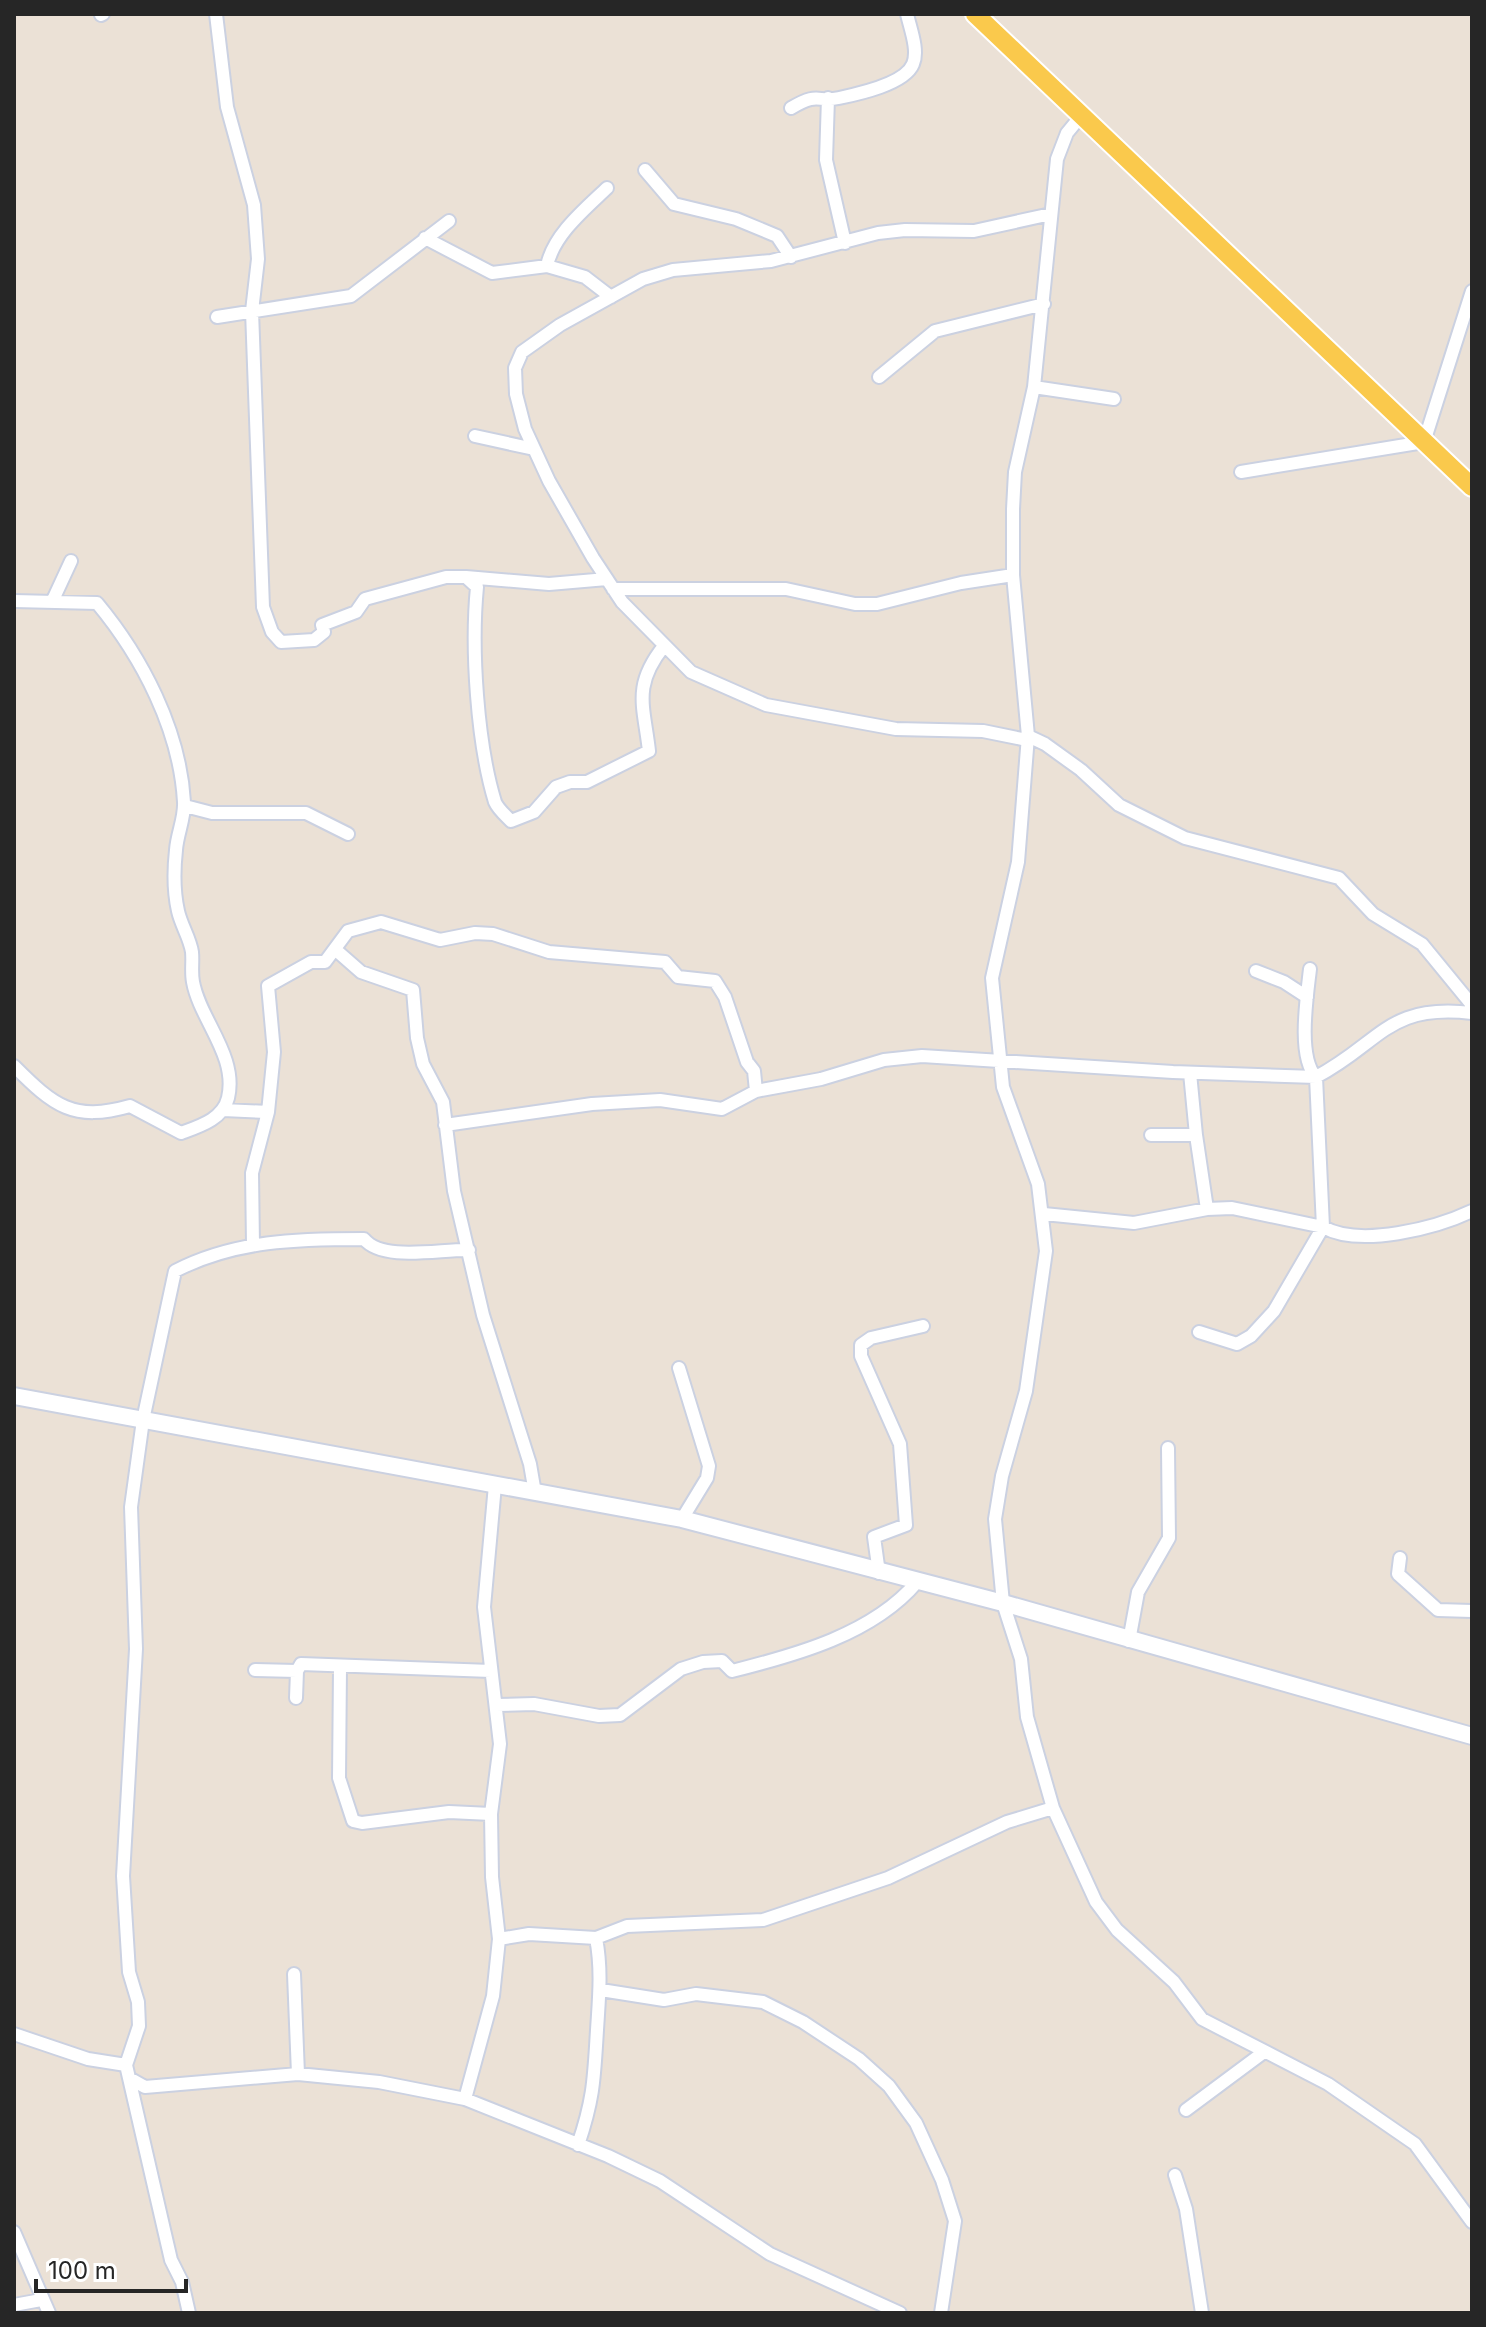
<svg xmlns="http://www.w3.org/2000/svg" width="1486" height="2327" viewBox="0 0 1486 2327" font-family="Inter,sans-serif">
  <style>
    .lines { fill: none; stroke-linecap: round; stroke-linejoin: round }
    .street-casing { stroke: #cbd1e1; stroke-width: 16 }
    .secondary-casing { stroke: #cbd1e1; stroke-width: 20 }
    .primary-casing { stroke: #fff; stroke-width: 22 }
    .street { stroke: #fff; stroke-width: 12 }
    .secondary { stroke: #fff; stroke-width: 16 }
    .primary { stroke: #fac94c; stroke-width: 18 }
  </style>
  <rect width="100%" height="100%" fill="#ebe1d6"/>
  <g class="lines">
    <g class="street-casing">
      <path id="street" d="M216,14L227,107L254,205L258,259L252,311L263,607L272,632L281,642L314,640L324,632L322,625L356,612L365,599L446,577H466L477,587C471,648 477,743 495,802C498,809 505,815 511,821L534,812L556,787L570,782H587L649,751C644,706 632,686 664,646
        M101,15L103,14
        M828,98L826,160L845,243
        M791,108C820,91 816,103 839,98C858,94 905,84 913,64C919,50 910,28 907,14
        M1081,116L1067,133L1057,159L1034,387L1015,472L1013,509V575L1028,736L1018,862L992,978L1003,1087L1038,1184L1046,1251L1026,1391L1002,1476L995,1519L1003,1603L1021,1659L1027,1717L1053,1808L1096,1902L1117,1930L1174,1982L1202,2019L1328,2084L1415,2144L1472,2222
        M645,170L674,204L736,219L777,236L791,257
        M425,238L492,273L547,266L585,277L611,297
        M547,266C553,235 585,209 607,188
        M217,317L351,296L449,221
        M879,377L935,331L1044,304
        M1034,387L1114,399
        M475,436L534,449
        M1241,472L1424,442L1472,291
        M466,577L549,584L607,579
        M613,589H786L855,604H877L961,583L1013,575
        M14,601L97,603C142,657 180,730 184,802C185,818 177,834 176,850C174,868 174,893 178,911C181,925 190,938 192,952C193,962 191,972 193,982C200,1020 238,1056 228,1098C223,1119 200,1126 181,1133L130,1106C73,1122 54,1106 14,1066
        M52,602L71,561
        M1028,736L1045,744L1081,770L1119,805L1185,838L1339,878L1373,914L1422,944L1472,1005
        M1027,740L983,731L896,729L766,705L691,672L622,602L593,558L549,481L525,429L516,394L515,368L522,352L560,325L643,279L673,270L771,261L878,233L905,230L974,231L1051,214
        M185,806L212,813H306L348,834
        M337,951L361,972L413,990L417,1038L423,1064L443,1102L454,1191L483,1315L530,1464L535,1493
        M1256,971L1284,982L1307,997
        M223,1110L268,1112
        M445,1125L592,1104L660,1100L722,1109L756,1091L821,1079L884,1060L922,1056L1173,1072L1316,1077C1297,1057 1307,996 1310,969
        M1151,1135H1196L1190,1073
        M1196,1135L1207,1209
        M1044,1214L1134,1223L1207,1209L1232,1208L1323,1227C1360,1248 1436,1228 1472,1211
        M253,1245L252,1173L268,1112L274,1052L268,986L311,962H325L348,931L381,922L440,940L475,933L493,934L549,952L665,962L678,977L715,981L725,997L747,1062L754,1071L756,1091
        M1199,1332L1237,1344L1251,1336L1274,1311L1323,1227L1316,1077C1381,1043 1387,1003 1472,1013
        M679,1368L709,1466L707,1478L682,1519
        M1400,1558L1398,1574L1438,1610L1472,1611
        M879,1573L874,1537L906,1525L900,1444L861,1356V1345L871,1338L923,1326
        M1129,1641L1138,1592L1169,1538L1168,1448
        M340,1668L339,1778L353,1821L362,1823L449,1812L491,1814
        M255,1670L297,1671
        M296,1698L297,1671L301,1664L491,1671
        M496,1705L534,1704L599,1716L620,1715L681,1669L703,1662L722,1661L732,1671C796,1655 873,1634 917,1582
        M499,1939L529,1934L596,1938L627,1926L763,1920L888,1878L1007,1822L1053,1808
        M294,1974L298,2074
        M601,1990L664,2000L696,1994L763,2002L803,2022L859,2059L889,2086L916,2123L942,2180L955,2221L941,2313
        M14,2034L88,2059L126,2065
        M129,2078L145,2087L298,2074L379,2082L465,2099L608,2156L660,2181L770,2254L900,2313
        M465,2099L493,1996L499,1939L492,1877L491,1814L500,1744L484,1607L495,1485
        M1186,2110L1264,2052
        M578,2145C594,2098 594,2078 597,2030C599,1998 602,1970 596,1938
        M1175,2175L1186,2209L1202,2313
        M14,2232L49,2313
        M14,2305L41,2300
        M189,2313L182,2282L171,2260L126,2065L139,2026L138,2002L129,1972L123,1876L136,1649L131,1507L143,1420L175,1271C235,1240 298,1239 364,1239C383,1262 440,1249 469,1250"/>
    </g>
    <g class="secondary-casing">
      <path id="secondary" d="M14,1396L682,1519L1003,1603L1472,1736"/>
    </g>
    <g class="primary-casing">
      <path id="primary" d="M975,14L1472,487"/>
    </g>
    <use href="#street" class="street"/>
    <use href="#secondary" class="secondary"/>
    <use href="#primary" class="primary"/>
  </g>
  <rect width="1486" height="2327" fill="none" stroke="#262626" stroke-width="32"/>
  <path d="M36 2279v12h150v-12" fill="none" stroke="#262626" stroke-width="4"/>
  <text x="48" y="2279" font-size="24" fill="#262626" stroke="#ffffff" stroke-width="6" paint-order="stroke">100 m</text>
</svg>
